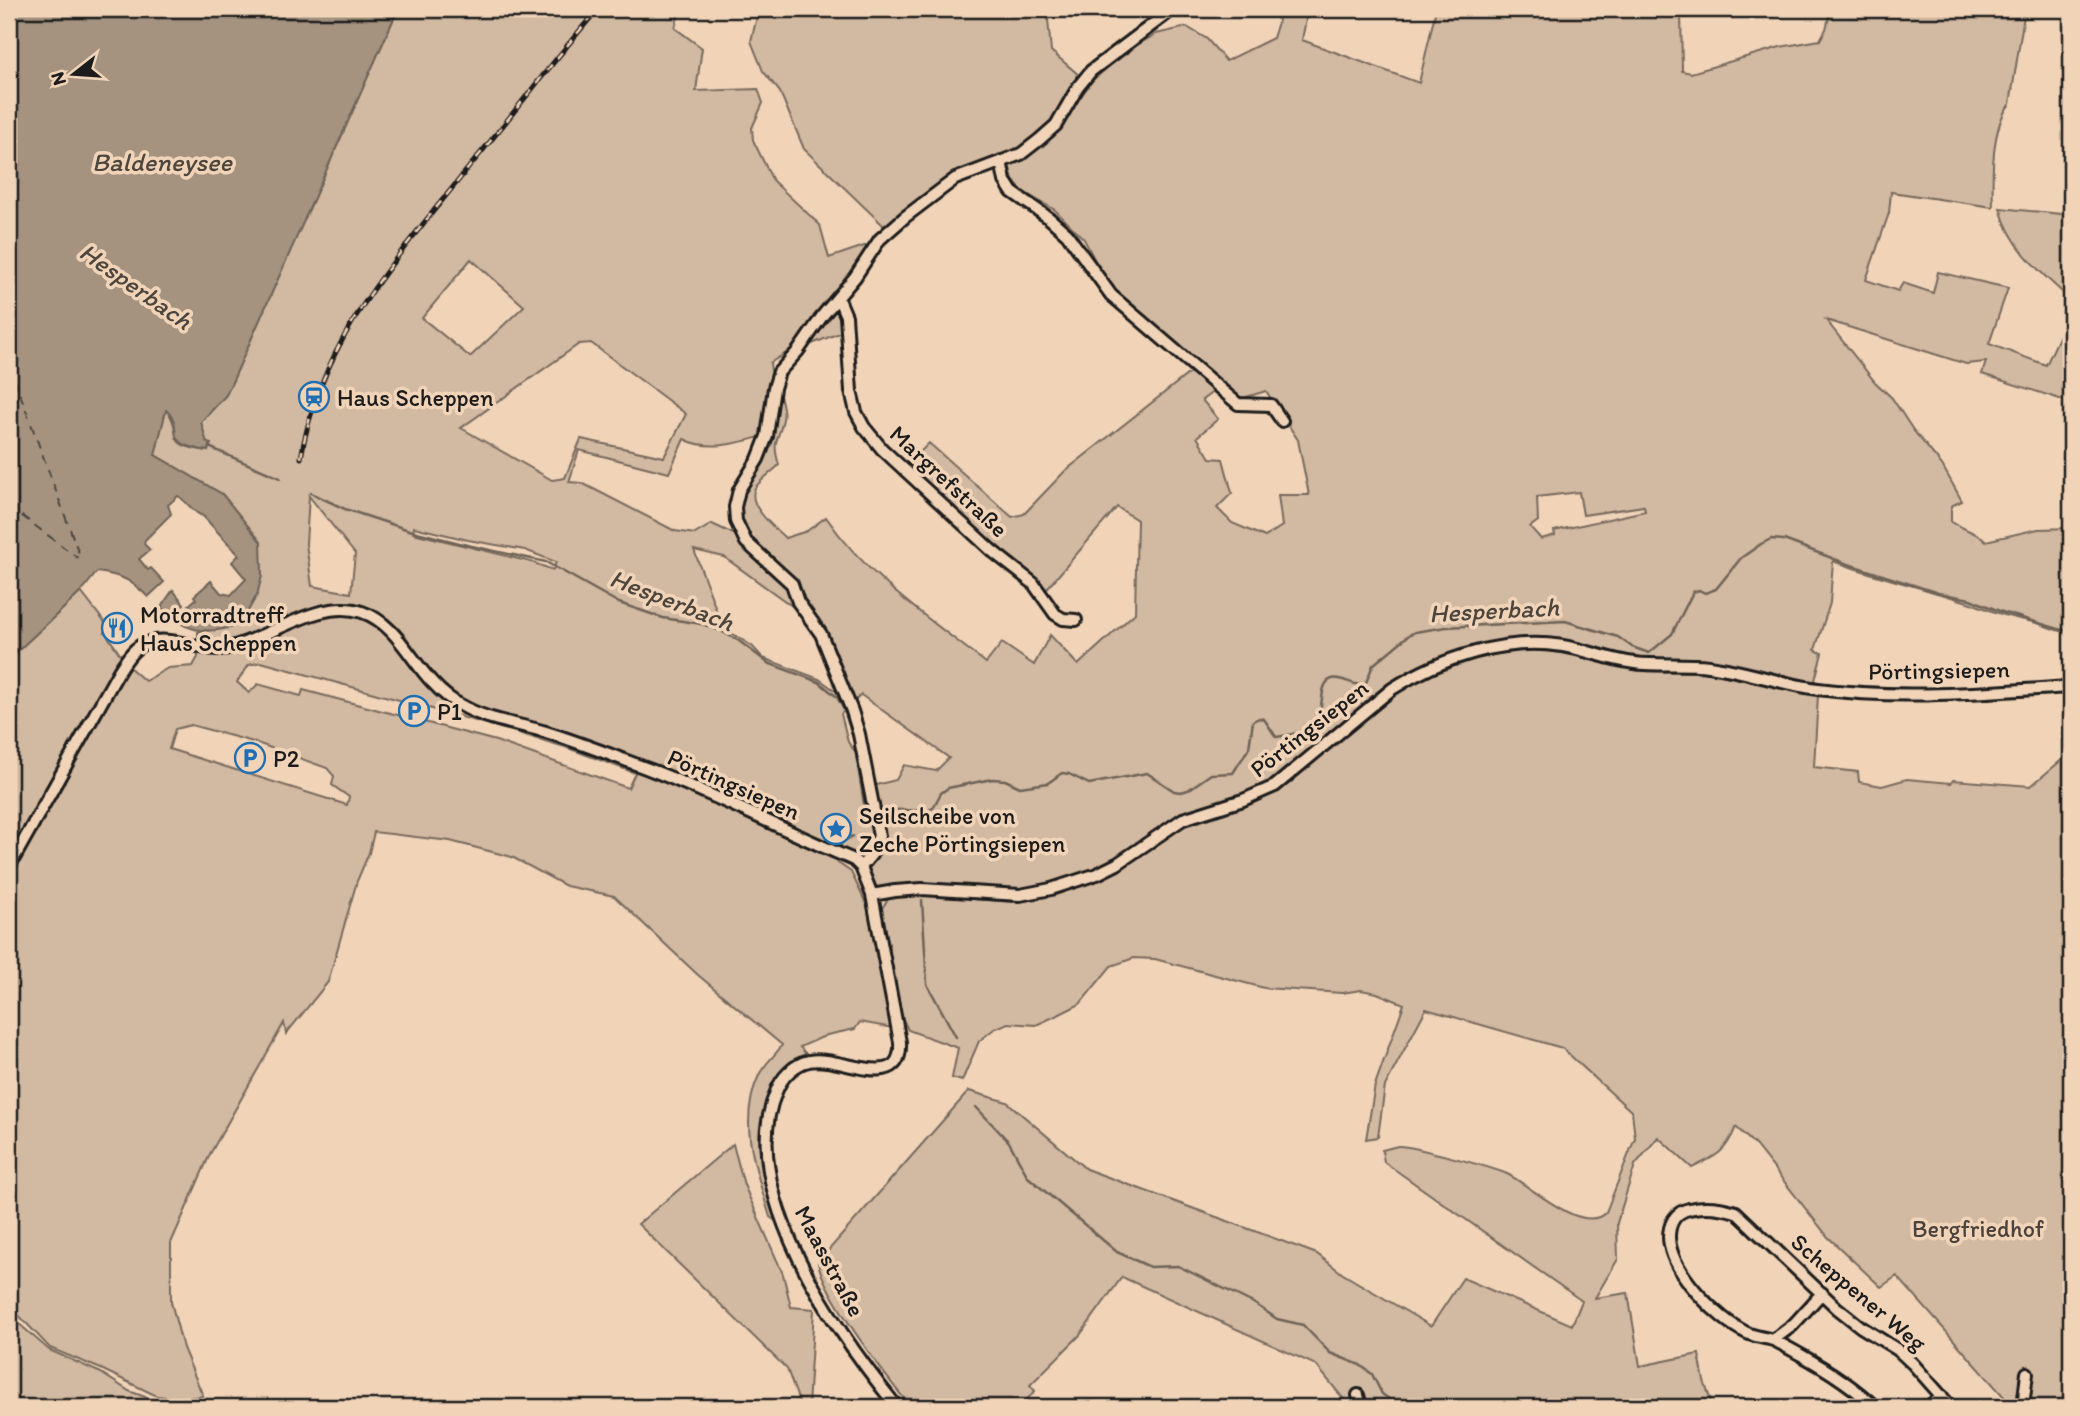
<svg xmlns="http://www.w3.org/2000/svg" width="2080" height="1416" viewBox="0 0 2080 1416" font-family="Itim,sans-serif">
  <style>
    .green { fill: #d2b9a1; stroke: #776a5e; stroke-width: 2; fill-rule: evenodd }
    .water { fill: #a59380; stroke: #6e6358; stroke-width: 2 }
    .lines { fill: none; stroke-linecap: round; stroke-linejoin: round }
    .stream { stroke: #6e6358; stroke-width: 2.5 }
    .ferry { stroke: #4c463f; stroke-width: 2; stroke-dasharray: 9 7; stroke-linecap: butt }
    .street-casing { stroke: #1c1c1c; stroke-width: 16 }
    .street { stroke: #f1d4b8; stroke-width: 10 }
    .rail-casing { stroke: #1c1c1c; stroke-width: 5 }
    .rail { stroke: #f1d4b8; stroke-width: 2.5; stroke-dasharray: 8; stroke-linecap: butt }
    .labels { text-anchor: middle; dominant-baseline: central; stroke-width: 7; stroke-linejoin: round; paint-order: stroke }
    .poi-label { font-size: 24px; fill: #1c1c1c; stroke: #f1d4b8; text-anchor: start }
    .street-label { font-size: 24px; fill: #1c1c1c; stroke: #f1d4b8 }
    .park-label { font-size: 24px; fill: #4a433d; stroke: #f1d4b8 }
    .water-label { font-size: 26px; font-style: italic; fill: #4c463f; stroke: #f1d4b8 }
  </style>
  <rect width="100%" height="100%" fill="#f1d4b8"/>
  <filter id="ink" filterUnits="userSpaceOnUse"><feTurbulence type="fractalNoise" baseFrequency=".0143" numOctaves="2"/><feDisplacementMap in="SourceGraphic" scale="14" xChannelSelector="R" yChannelSelector="G"/><feConvolveMatrix kernelMatrix="1 2 1 2 8 2 1 2 1" color-interpolation-filters="sRGB"/></filter>
  <g filter="url(#ink)">
    <path class="green" d="M398,9H680L675,28L702,48L696,91L758,89L763,103L752,128L753,140L773,181L820,225L829,258L876,242L852,276L832,297L841,311L844,331L812,344L805,334L789,351L770,363L772,377L764,436C738,443 709,452 684,439L669,473L579,450L569,482L582,483L675,531L695,534L712,524L740,537L742,488L763,458L777,393L780,396C782,403 785,412 783,419C779,442 771,438 779,465C772,472 760,480 755,488C746,505 775,528 785,538L807,531L826,517C867,577 929,619 986,663L1002,643L1034,665L1050,635L1078,665L1135,613L1137,520L1117,507L1044,592L1037,581L906,466L929,443L1012,517L1024,514L1065,471L1192,371L1197,373L1217,389L1202,400L1218,419L1197,437L1210,458L1223,459L1232,493L1217,508L1232,523L1265,537L1282,526L1278,495H1309L1298,440L1266,391L1243,398L1231,394L1117,295L1102,274L1084,239L1055,210L1022,191L1013,180L1009,164L1060,125L1093,80L1126,52L1156,34L1187,27L1207,39L1226,61L1273,38L1278,22L1276,9H1308L1302,40L1419,83L1436,9H1681L1682,71L1691,73L1780,47L1820,40L1826,29L1831,9H2025L2010,104C1991,126 1992,178 1993,207L1891,192L1889,213L1866,280L1898,291L1903,283L1933,293L1938,272L2008,288L1989,344L2046,365L2060,335L2071,340V431L2065,432L2066,401L1982,374L1986,362L1966,364L1826,320L1875,382L1892,398L1913,430L1942,465L1962,501L1951,506V522L1982,537L1986,541L2038,529L2071,528V630C2059,633 2052,628 2040,624C2026,620 2012,618 1998,613C1988,610 1978,605 1968,602C1923,588 1877,577 1833,561L1830,603L1815,650L1822,653L1814,684L1735,666L1682,660L1640,658L1573,643L1468,650L1435,660L1409,673L1270,784L1247,796L1199,808L1182,815L1113,861L1084,874L1050,884L1021,890L931,884L878,887L873,884C868,858 863,860 840,849L842,842L854,836L829,837L838,863L851,872L872,916L893,1028L860,1022L855,1029L827,1035L800,1047L806,1054C802,1057 795,1058 791,1061C773,1075 758,1119 759,1141C761,1168 769,1195 776,1221L770,1217C756,1170 737,1123 759,1075C764,1064 776,1055 782,1045L698,975L614,896L566,886L512,857L450,841L374,832L369,853L357,881L328,982L286,1034L284,1023L210,1154L171,1243V1302L183,1348L203,1396L182,1399L157,1396L101,1369L50,1348L9,1305V659L81,592L109,628L105,632L128,666L145,681L168,668L193,666L198,657V632L218,629L262,576L260,541L222,494L155,455L166,409C186,435 160,445 208,451L201,422L226,395ZM471,259L524,306L470,357L422,318ZM591,343L686,414L664,457L581,439L565,478L552,480L461,428L579,344ZM1579,492L1583,515L1644,506L1645,511L1554,531L1555,535L1541,539L1530,527L1538,521L1537,497ZM309,496L355,554L351,593L312,586L306,544ZM414,527L468,540L525,550L556,562L553,570L531,562L413,533ZM694,550L724,557L796,609L820,637L840,694L819,679L763,658L752,646L723,628ZM261,662L494,726L565,747L635,773L628,788L496,741L303,690L301,696L258,684L249,693L237,682L249,665ZM861,695L949,758L936,771L904,765L896,780L872,786L860,758L848,742L841,714ZM191,725L257,743L327,768L334,776L332,785L349,797L347,805L169,749L175,729Z
      M752,9H1047L1051,51L1080,76L1073,85L1059,114L1031,143L1006,156L961,170L885,227L804,149L780,92L763,71L751,41L757,17Z
      M2000,208L2071,215V300C2042,274 2010,247 2000,208Z
      M1529,650L1565,653L1638,671L1705,672L1818,695L1814,767L1858,772L1859,782L1882,786L1907,779L1951,783L1953,780L2031,786L2071,752V1407H2013L1897,1276L1881,1287L1828,1237L1756,1146L1736,1127C1725,1153 1717,1156 1692,1168L1658,1137L1635,1165L1617,1223L1618,1259L1595,1298L1628,1293L1640,1366L1699,1354L1704,1381L1713,1407H1350L1316,1365L1122,1277L1080,1335L1030,1385L1035,1391L1020,1407H911C888,1380 823,1294 818,1262L969,1091L1007,1102L1086,1169L1317,1254L1343,1274L1431,1326L1463,1278L1572,1325L1582,1301L1384,1162L1382,1150C1387,1149 1393,1147 1398,1146C1410,1145 1494,1168 1507,1174C1529,1184 1583,1237 1606,1212L1635,1138L1632,1112L1562,1048L1426,1009L1385,1086L1378,1137L1366,1139L1375,1085L1404,1004L1377,993L1361,990L1342,993L1264,988L1155,959L1134,958L1111,966L1080,1004L1058,1015L1036,1025L1008,1023L994,1029L979,1041L962,1081L952,1078L958,1048L908,1030L901,1015L882,908L889,898L912,894L1012,902L1053,894L1098,880L1126,865L1194,819L1247,805L1276,791L1413,681L1483,656Z
      M733,1144L744,1185L783,1274L791,1307L814,1309L808,1407H801L787,1369L638,1224Z
      M9,1315L49,1350L101,1373L129,1391L159,1402L210,1401L212,1407H9Z"/>
    <path class="water" d="M9,9H398L234,378L226,395L201,422L207,443L211,444L208,451C156,442 188,430 166,410L155,455L222,494L261,542L262,576L257,595L240,625L236,626C204,635 184,632 161,607L173,590L184,604L180,608L185,613L191,608L189,605L196,599L194,596L211,581L221,593L231,595L246,579L232,562L239,555L203,516C194,514 187,501 178,496L168,505L171,514L145,540L144,544L150,550L139,559L148,570L151,568L164,582L148,597C130,579 123,576 97,572L81,592L9,659Z"/>
    <g class="lines">
      <path class="stream" d="M209,447L280,478
        M311,493L345,509L409,530L467,545L546,562L619,603L663,618L702,624L719,630L739,641L768,663L819,682L837,697L844,710L854,741L864,804L866,808H872
        M878,809L927,811L933,808L941,793L948,788L992,779L1005,780L1020,787L1048,783L1062,773L1069,774L1089,784L1147,773L1174,791L1181,792L1188,790L1211,774L1233,773L1249,748L1253,721L1259,718L1264,719L1276,737C1287,736 1305,732 1314,724C1326,713 1317,683 1332,679C1341,676 1354,687 1365,685L1373,665L1409,635L1415,632L1446,627L1565,621L1618,637L1632,647L1649,653L1672,634L1693,592L1699,590L1705,593L1716,589L1741,558L1761,544L1771,539L1784,540L1845,563L1938,593L1970,599L2002,612L2062,630L2071,629
        M922,900L927,984L956,1037
        M976,1107L1009,1142L1028,1177L1117,1252L1150,1267L1178,1266L1255,1304L1277,1319L1303,1325L1330,1353L1360,1365L1372,1374L1382,1394L1400,1407"/>
      <path class="ferry" d="M9,364L81,559
        M9,506L78,558"/>
      <g class="street-casing">
        <path id="street" d="M1001,161L1005,181L1012,192L1049,218L1067,234L1111,295L1238,404L1271,405L1282,421
          M838,297L846,316L851,391L856,412L864,427L882,449L991,550L1033,583L1055,614L1063,619L1076,620
          M9,867L119,671C126,660 135,645 149,642C177,635 205,655 232,647C272,636 321,598 362,612C395,623 410,659 432,682C441,692 453,702 466,708C491,721 519,724 546,732C582,743 616,757 651,770C720,796 785,832 854,860L861,867L872,895L895,891L922,889L1020,895L1051,889L1097,874L1117,864L1183,819L1243,800L1275,786L1392,689C1440,658 1505,637 1563,646C1587,650 1610,660 1635,663C1659,666 1684,663 1709,666C1746,671 1781,684 1818,689C1902,700 1987,692 2071,687
          M861,867L871,855L879,836L859,734L852,711L821,634L798,602L792,584L746,542L736,521L735,507L739,490L758,459L767,436L774,388L779,372L798,351L823,315L855,277L880,239L905,217L955,179L1021,154L1039,140L1056,125L1078,87L1091,71L1173,9
          M872,895L900,1042C903,1095 838,1054 809,1061C794,1064 781,1078 776,1092C735,1190 838,1334 897,1407
          M1773,1340L1793,1325L1822,1293
          M1358,1395L1361,1407
          M1875,1407C1853,1386 1828,1370 1801,1355C1792,1350 1782,1344 1773,1340C1764,1337 1755,1337 1747,1333C1717,1319 1670,1272 1669,1237C1669,1224 1675,1212 1689,1209C1705,1205 1720,1207 1736,1212L1837,1308L1861,1327L1898,1350L1913,1364L1951,1407
          M1928,1407L1942,1396
          M2023,1407L2027,1373"/>
      </g>
      <use href="#street" class="street"/>
      <g class="rail-casing">
        <path id="rail" d="M301,458C320,339 398,256 470,166C513,114 554,60 598,9"/>
      </g>
      <use href="#rail" class="rail"/>
    </g>
  </g>
  <defs>
    <g id="station-ring" transform="scale(1.575)"><circle r="9.5" fill="#f1d4b8" stroke="#1f6fb2" stroke-width="1.5"/><path d="M-3-6H3Q5-6 5-4V2Q5 4 3 4L4.5 6H3L1.5 4h-3L-3 6H-4.5L-3 4Q-5 4-5 2V-4Q-5-6-3-6ZM-3.5-4v3h7v-3ZM-3.5 1v1.5H-2V1ZM2 1v1.5H3.5V1Z" fill="#1f6fb2"/></g>
    <g id="restaurant-ring" transform="scale(1.575)"><circle r="9.5" fill="#f1d4b8" stroke="#1f6fb2" stroke-width="1.5"/><path d="M-5-6h1v4h1v-4h1v4h1v-4h1v5L-1.5 .5V6h-2V.5L-5-1ZM5-6V6H3V1.5H1.5Q1.5-4 5-6Z" fill="#1f6fb2"/></g>
    <g id="parking-ring" transform="scale(1.575)"><circle r="9.5" fill="#f1d4b8" stroke="#1f6fb2" stroke-width="1.5"/><path d="M-3.5-5.5H1a3.5 3.5 0 0 1 0 7H-1V5.5H-3.5ZM-1-3.4V-.6H.8a1.4 1.4 0 0 0 0-2.8Z" fill="#1f6fb2"/></g>
    <g id="sight-ring" transform="scale(1.575)"><circle r="9.5" fill="#f1d4b8" stroke="#1f6fb2" stroke-width="1.5"/><path d="M0-6L1.8-2.2L6-1.7L2.9 1.2L3.7 5.4L0 3.3L-3.7 5.4L-2.9 1.2L-6-1.7L-1.8-2.2Z" fill="#1f6fb2"/></g>
  </defs>
  <g fill-rule="evenodd">
    <use href="#station-ring" x="314" y="397"/>
    <use href="#restaurant-ring" x="117" y="628"/>
    <use href="#parking-ring" x="414" y="711"/>
    <use href="#parking-ring" x="250" y="758"/>
    <use href="#sight-ring" x="836" y="829"/>
  </g>
  <g class="labels">
    <g class="poi-label">
      <text x="337" y="397">Haus Scheppen</text>
      <text x="140" y="614">Motorradtreff<tspan x="140" dy="28">Haus Scheppen</tspan></text>
      <text x="437" y="711">P1</text>
      <text x="273" y="758">P2</text>
      <text x="859" y="815">Seilscheibe von<tspan x="859" dy="28">Zeche Pörtingsiepen</tspan></text>
    </g>
    <g class="street-label">
      <text transform="translate(949 481) rotate(43)">Margrefstraße</text>
      <text transform="translate(1939 670) rotate(-1)">Pörtingsiepen</text>
      <text transform="translate(1309 728) rotate(-38)">Pörtingsiepen</text>
      <text transform="translate(734 784) rotate(24)">Pörtingsiepen</text>
      <text transform="translate(830 1261) rotate(62)">Maasstraße</text>
      <text transform="translate(1859 1292) rotate(40)">Scheppener Weg</text>
    </g>
    <g class="park-label">
      <text x="1978" y="1228">Bergfriedhof</text>
    </g>
    <g class="water-label">
      <text x="162" y="162">Baldeneysee</text>
      <text transform="translate(136 286) rotate(35)">Hesperbach</text>
      <text transform="translate(672 600) rotate(21)">Hesperbach</text>
      <text transform="translate(1494 610) rotate(-3)">Hesperbach</text>
    </g>
  </g>
  <rect width="2080" height="1416" fill="none" stroke="#f1d4b8" stroke-width="35"/>
  <rect x="18" y="18" width="2045" height="1381" fill="none" stroke="#1c1c1c" stroke-width="2.5" filter="url(#ink)"/>
  <g transform="translate(74 74) rotate(253)" stroke="#f1d4b8" stroke-width="5" paint-order="stroke">
  <path d="M0-5L12 26L0 18L-12 26Z" fill="#1c1c1c"/>
  <text y="-10" font-size="19" font-weight="bold" text-anchor="middle" fill="#1c1c1c">N</text>
  </g>
</svg>
